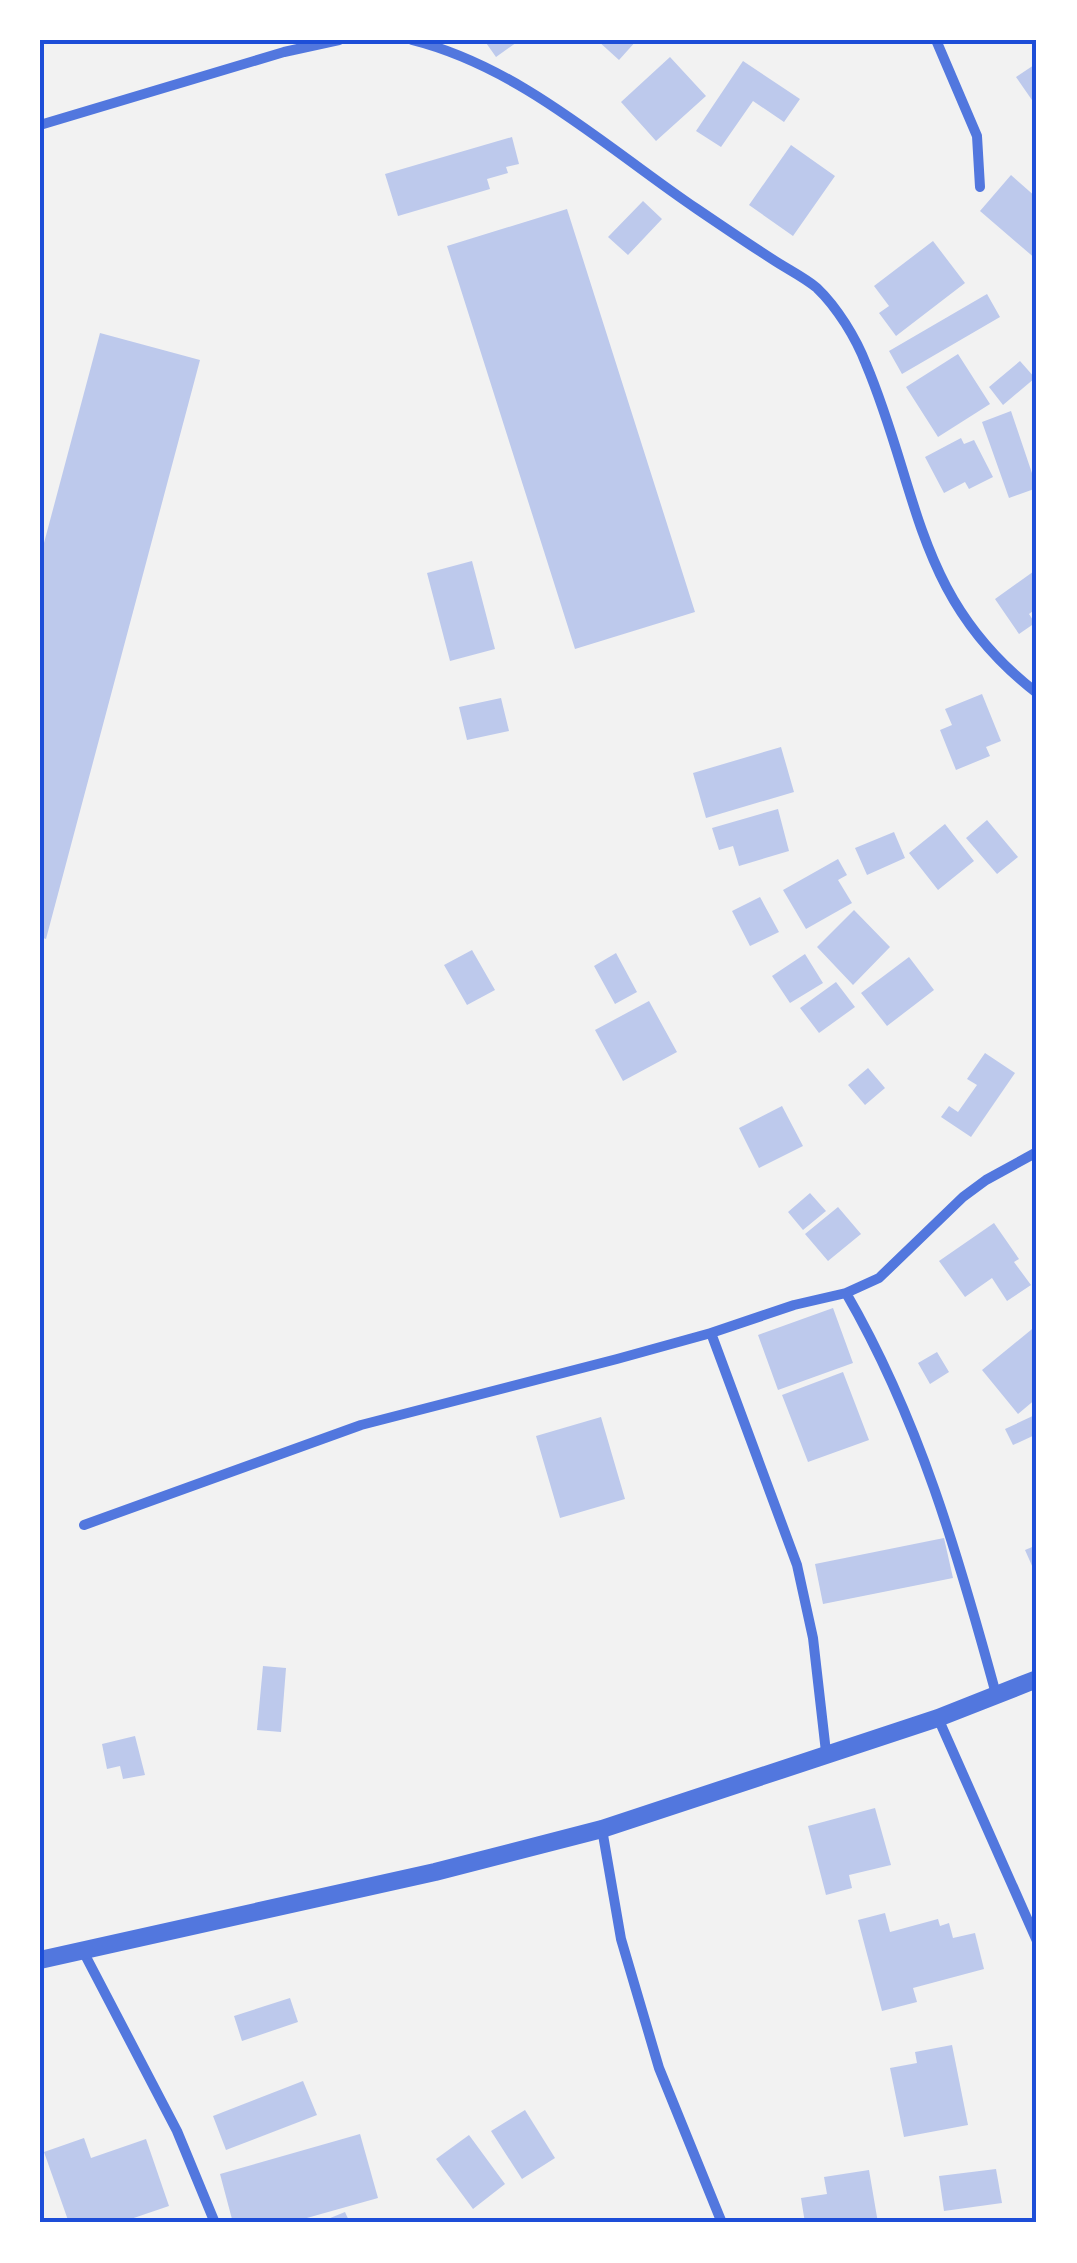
<svg xmlns="http://www.w3.org/2000/svg" width="1077" height="2263" viewBox="0 0 1077 2263" font-family="Karla,sans-serif">
  <style>
    .building { fill: #bdc9ec }
    .lines { fill: none; stroke-linecap: round; stroke-linejoin: round }
    .minor { stroke: #5277de; stroke-width: 10 }
    .tertiary { stroke: #5277de; stroke-width: 18 }
    .neatline { fill: none; stroke: #1d4ed8; stroke-width: 4 }
  </style>
  <rect width="100%" height="100%" fill="#f2f2f2"/>
  <path class="building" d="M484,40H520L496,57Z
    M597,40H637L619,60Z
    M670,57L706,96L656,141L621,102Z
    M743,61L800,99L784,122L753,101L721,147L696,131Z
    M1037,63V101L1034,103L1016,77Z
    M512,137L519,164L506,167L508,173L487,179L490,189L398,216L385,174Z
    M791,145L835,176L793,236L749,205Z
    M1011,175L1037,198V260L980,211Z
    M643,201L662,219L628,255L608,237Z
    M567,209L695,612L575,649L447,246Z
    M933,241L965,283L896,336L879,313L889,306L874,286Z
    M987,294L1000,317L902,374L889,351Z
    M100,333L200,360L46,939L40,937V558Z
    M958,354L990,404L938,437L906,387Z
    M1020,361L1035,378L1003,405L989,387Z
    M1011,411L1037,488L1009,498L982,422Z
    M961,438L964,444L974,440L993,477L969,489L965,482L944,493L925,457Z
    M472,561L495,649L450,661L427,573Z
    M1037,569V608L1029,614L1035,623L1019,634L995,599Z
    M982,694L1001,741L986,747L990,756L956,770L940,730L952,725L945,709Z
    M501,698L509,731L467,740L459,707Z
    M781,747L794,792L706,818L693,773Z
    M778,809L789,851L739,866L733,846L719,850L712,828Z
    M987,820L1018,857L997,874L966,838Z
    M945,824L974,861L938,890L909,853Z
    M894,832L905,858L867,875L855,848Z
    M838,859L847,875L838,880L852,903L806,929L783,890Z
    M760,897L779,932L750,946L732,911Z
    M854,910L890,947L853,985L817,947Z
    M472,950L495,990L467,1005L444,965Z
    M616,953L637,992L615,1004L594,966Z
    M805,954L823,983L790,1003L772,976Z
    M909,957L934,990L887,1026L861,993Z
    M836,982L855,1007L819,1033L800,1008Z
    M649,1001L677,1052L623,1081L595,1030Z
    M985,1053L1015,1073L971,1137L941,1117L949,1106L958,1112L977,1085L967,1079Z
    M868,1068L885,1088L865,1105L848,1085Z
    M782,1106L803,1146L759,1168L739,1128Z
    M810,1193L826,1211L803,1230L788,1212Z
    M838,1207L861,1234L828,1261L805,1234Z
    M994,1223L1019,1259L1014,1262L1031,1285L1007,1301L992,1278L965,1297L939,1261Z
    M833,1308L853,1363L778,1390L758,1335Z
    M1037,1325V1398L1018,1414L982,1370Z
    M937,1352L949,1372L930,1384L918,1363Z
    M843,1372L869,1440L808,1462L782,1395Z
    M1037,1414V1434L1013,1445L1005,1429Z
    M601,1417L625,1499L560,1518L536,1436Z
    M944,1538L953,1578L823,1604L815,1564Z
    M1037,1545V1577L1025,1550Z
    M263,1666L286,1668L281,1732L257,1730Z
    M135,1736L145,1775L123,1779L120,1766L107,1769L102,1744Z
    M875,1808L891,1865L849,1875L852,1888L826,1895L808,1826Z
    M885,1913L890,1932L938,1919L940,1926L949,1923L953,1938L975,1933L984,1969L913,1988L917,2002L882,2011L858,1920Z
    M290,1998L298,2022L242,2041L234,2016Z
    M952,2045L968,2125L904,2137L890,2068L917,2063L915,2052Z
    M303,2081L317,2115L226,2150L213,2116Z
    M525,2110L555,2158L522,2179L491,2131Z
    M360,2134L378,2198L289,2223H233L220,2174Z
    M469,2135L505,2184L473,2209L436,2159Z
    M84,2138L91,2158L146,2139L169,2206L119,2223H69L44,2152Z
    M996,2169L1002,2203L944,2211L939,2176Z
    M869,2170L878,2223H805L801,2198L827,2194L824,2177Z
    M345,2212L350,2223H318Z"/>
  <g class="lines">
    <path class="minor" d="M412,40C520,67 607,148 697,209C722,226 747,243 772,259C787,269 804,277 817,288C837,307 856,338 866,364C920,492 915,599 1037,693
      M936,40L977,136L980,187
      M40,125L284,52L339,40
      M846,1293C919,1419 958,1555 996,1694
      M711,1333L797,1565L813,1638L826,1752
      M84,1525L361,1425L617,1359L711,1333L794,1305L846,1293L879,1278L963,1197L986,1180L1037,1152
      M938,1718L1037,1941
      M602,1829L621,1939L659,2068L722,2223
      M84,1953L177,2131L215,2223"/>
    <path class="tertiary" d="M40,1960L435,1872L602,1829L938,1718L1037,1679"/>
  </g>
  <rect width="1077" height="2263" fill="none" stroke="#ffffff" stroke-width="85"/>
  <rect x="42" y="42" width="992" height="2178" class="neatline"/>
</svg>
